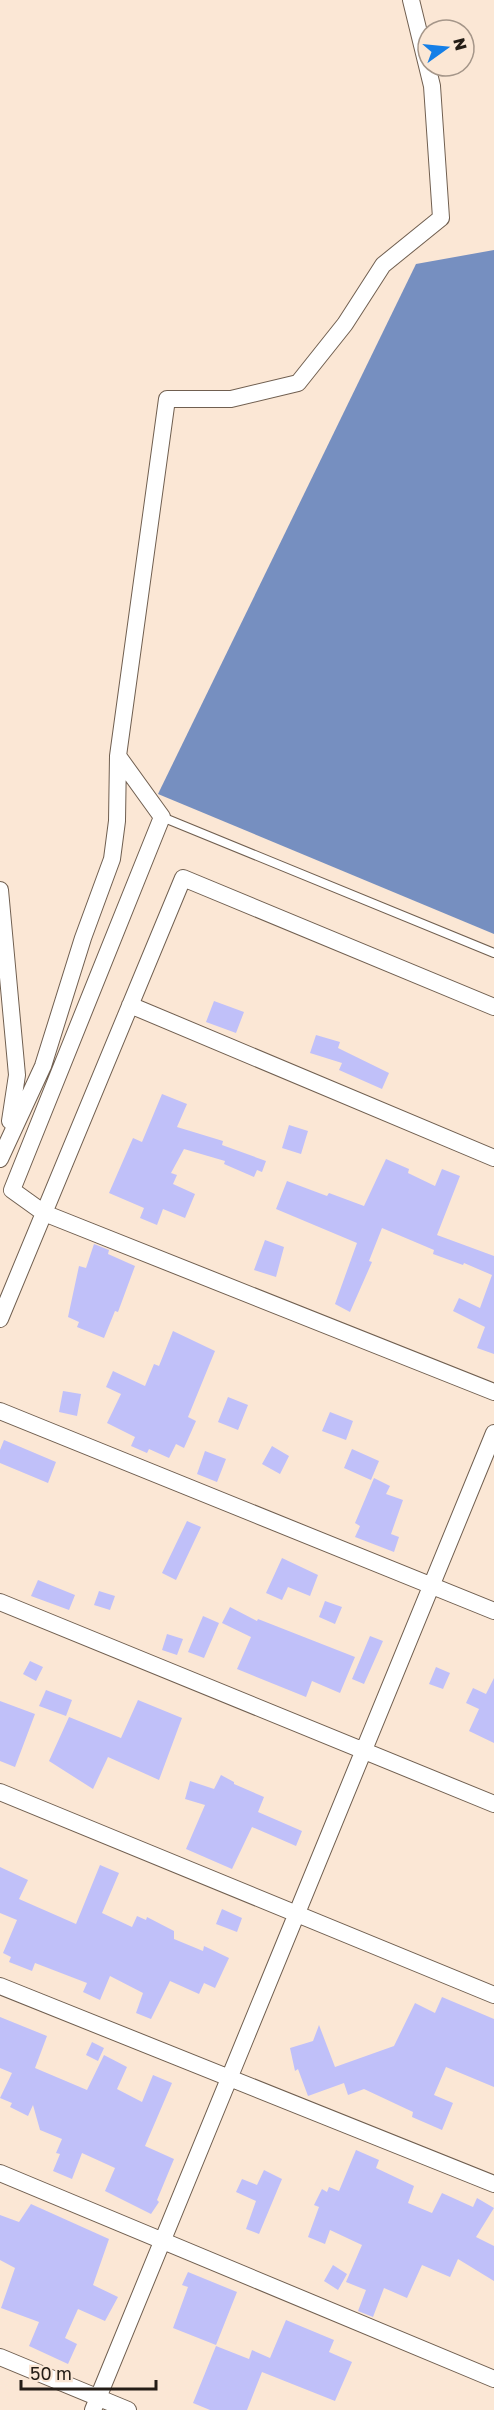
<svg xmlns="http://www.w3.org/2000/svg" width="494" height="2410" viewBox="0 0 494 2410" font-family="'Golos Text',sans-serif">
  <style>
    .water { fill: #768fc0 }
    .building { fill: #c0c0f9 }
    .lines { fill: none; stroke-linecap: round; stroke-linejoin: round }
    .lane-casing { stroke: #705f50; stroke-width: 10 }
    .street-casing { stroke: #705f50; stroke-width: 18 }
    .lane { stroke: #fff; stroke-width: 8 }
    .street { stroke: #fff; stroke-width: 16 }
  </style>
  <rect width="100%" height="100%" fill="#fbe7d5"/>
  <path class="water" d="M494,250V934L158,794L416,264Z"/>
  <path class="building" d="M214,1001L244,1012L236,1033L206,1022Z
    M316,1035L340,1042L338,1048L389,1073L382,1089L339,1070L342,1063L310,1053Z
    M162,1094L187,1104L177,1127L223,1141L222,1145L266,1161L262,1172L257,1170L254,1177L224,1164L225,1161L184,1149L171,1173L177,1175L173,1184L195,1194L185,1218L163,1209L157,1225L140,1218L144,1208L109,1193L133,1138L142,1142Z
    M289,1125L308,1131L301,1154L282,1148Z
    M386,1159L409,1169L408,1173L435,1186L442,1169L460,1176L437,1235L494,1256V1354L477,1348L485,1327L453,1311L459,1298L480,1308L492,1275L464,1263L463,1265L433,1254L434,1250L382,1228L369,1261L372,1262L350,1312L335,1304L357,1243L276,1209L287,1181L327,1196L329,1193L364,1206Z
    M265,1240L284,1247L276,1277L254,1270Z
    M94,1244L109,1250L108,1254L135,1266L118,1312L115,1311L104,1338L77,1327L79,1322L68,1317L79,1266L86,1268Z
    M173,1331L215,1351L188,1417L196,1421L184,1448L176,1444L169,1458L149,1449L147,1453L131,1446L135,1437L107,1423L121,1394L106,1387L113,1371L145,1386L154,1364L159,1366Z
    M63,1391L81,1394L77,1416L59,1412Z
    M228,1397L248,1405L238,1430L218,1422Z
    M330,1412L353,1421L346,1440L322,1431Z
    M4,1440L56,1462L48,1483L0,1463V1450Z
    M272,1446L289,1456L280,1474L262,1464Z
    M352,1449L379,1461L371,1480L344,1468Z
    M205,1451L226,1459L217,1482L197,1474Z
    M374,1478L390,1486L386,1494L403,1500L391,1534L399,1537L394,1552L355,1537L360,1526L355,1523Z
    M187,1521L201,1527L176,1580L162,1573Z
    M282,1558L318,1575L310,1596L288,1587L282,1600L266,1593Z
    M38,1580L75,1595L69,1610L31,1596Z
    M99,1591L115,1596L110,1610L94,1605Z
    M325,1601L342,1607L335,1624L319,1617Z
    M230,1607L257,1621L258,1619L355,1657L340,1693L312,1681L306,1697L237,1669L251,1637L222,1623Z
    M203,1616L219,1623L204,1658L188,1652Z
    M167,1634L183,1639L177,1655L162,1650Z
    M370,1636L383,1641L364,1684L352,1679Z
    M30,1661L43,1667L36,1681L23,1674Z
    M436,1667L450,1673L443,1689L429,1684Z
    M494,1678V1743L469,1731L479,1709L466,1703L473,1688L486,1694Z
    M46,1690L72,1700L66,1716L39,1706Z
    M138,1700L182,1718L159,1780L108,1757L93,1789L49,1761L69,1717L121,1738Z
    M0,1701L35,1714L15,1767L0,1761Z
    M221,1775L234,1782V1784L264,1797L258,1812L302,1831L296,1846L252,1827L232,1869L186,1849L205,1805L185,1799L190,1781L214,1789Z
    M100,1865L119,1873L102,1913L132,1927L137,1916L146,1920L147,1917L174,1931V1939L203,1951L204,1946L229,1958L215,1988L204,1983L199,1994L170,1981L151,2019L136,2013L143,1993L110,1976L100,2000L83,1992L87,1983L35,1963L32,1971L9,1962L11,1957L3,1953L17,1920L0,1913V1867L28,1880L19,1899L76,1924Z
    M222,1909L242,1918L237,1932L216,1924Z
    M442,1997L494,2019V2087L446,2067L434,2095L453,2103L442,2130L412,2117L413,2112L364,2089L348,2095L344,2083L308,2096L298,2069L295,2071L290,2048L313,2041L319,2025L335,2067L394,2046L415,2003L435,2013Z
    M0,2017L47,2036L35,2068L87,2090L104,2055L127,2067L117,2089L142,2102L153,2075L172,2083L145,2146L174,2159L157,2200L159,2202L151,2214L105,2191L115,2168L82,2153L72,2179L53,2171L60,2154L56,2153L62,2139L40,2130L33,2105L28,2116L10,2107L12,2103L0,2098L12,2073L0,2068Z
    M92,2042L104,2048L98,2061L86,2055Z
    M356,2150L379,2160L376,2168L414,2186L408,2203L432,2213L442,2193L473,2207L477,2198L494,2208L476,2237L494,2246V2281L458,2259L450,2277L422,2265L407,2298L384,2288L373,2317L358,2311L366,2290L346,2282L362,2245L330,2230L325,2244L308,2237L319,2207L314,2205L322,2189L327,2192L329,2187L339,2191Z
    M264,2170L282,2179L259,2234L246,2229L256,2201L236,2192L242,2179L257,2185Z
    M31,2204L109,2239L93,2285L118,2297L105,2321L78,2309L65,2338L77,2344L68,2364L29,2346L39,2322L1,2308L15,2268L0,2260V2215L19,2222Z
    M333,2265L347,2274L338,2290L324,2281Z
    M188,2272L237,2292L216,2345L173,2328L188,2287L182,2285Z
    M286,2320L334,2340L329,2352L352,2362L335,2401L262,2372L247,2410H210L193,2403L216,2346L249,2359L252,2350L270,2358Z"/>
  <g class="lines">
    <g class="lane-casing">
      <path id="lane" d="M162,817L494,953"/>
    </g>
    <g class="street-casing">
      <path id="street" d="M411,0L432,86L441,218L383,265L345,324L298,383L231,399H167L118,756L162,817L12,1190L44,1213L494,1392
        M0,890L17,1075L10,1121
        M130,1005L494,1158
        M0,1159L43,1066L83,938L112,859L117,821L118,756
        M0,1319L183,878L494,1007
        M0,1411L494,1611
        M0,1602L494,1804
        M0,1792L494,1995
        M0,1986L494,2184
        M0,2173L494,2379
        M0,2357L128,2410
        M93,2410L494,1433"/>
    </g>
    <use href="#lane" class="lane"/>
    <use href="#street" class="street"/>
  </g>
  <g transform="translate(446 48) rotate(75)"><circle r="28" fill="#fbe7d5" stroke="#a59689" stroke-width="1.5"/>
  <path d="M0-4.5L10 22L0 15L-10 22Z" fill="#157fe7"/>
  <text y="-9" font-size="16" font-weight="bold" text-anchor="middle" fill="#241d16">N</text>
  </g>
  <path d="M21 2380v9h135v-9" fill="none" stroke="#241d16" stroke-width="3"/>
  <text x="30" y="2380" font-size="18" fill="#241d16" stroke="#fbe7d5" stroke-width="4.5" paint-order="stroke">50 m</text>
</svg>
